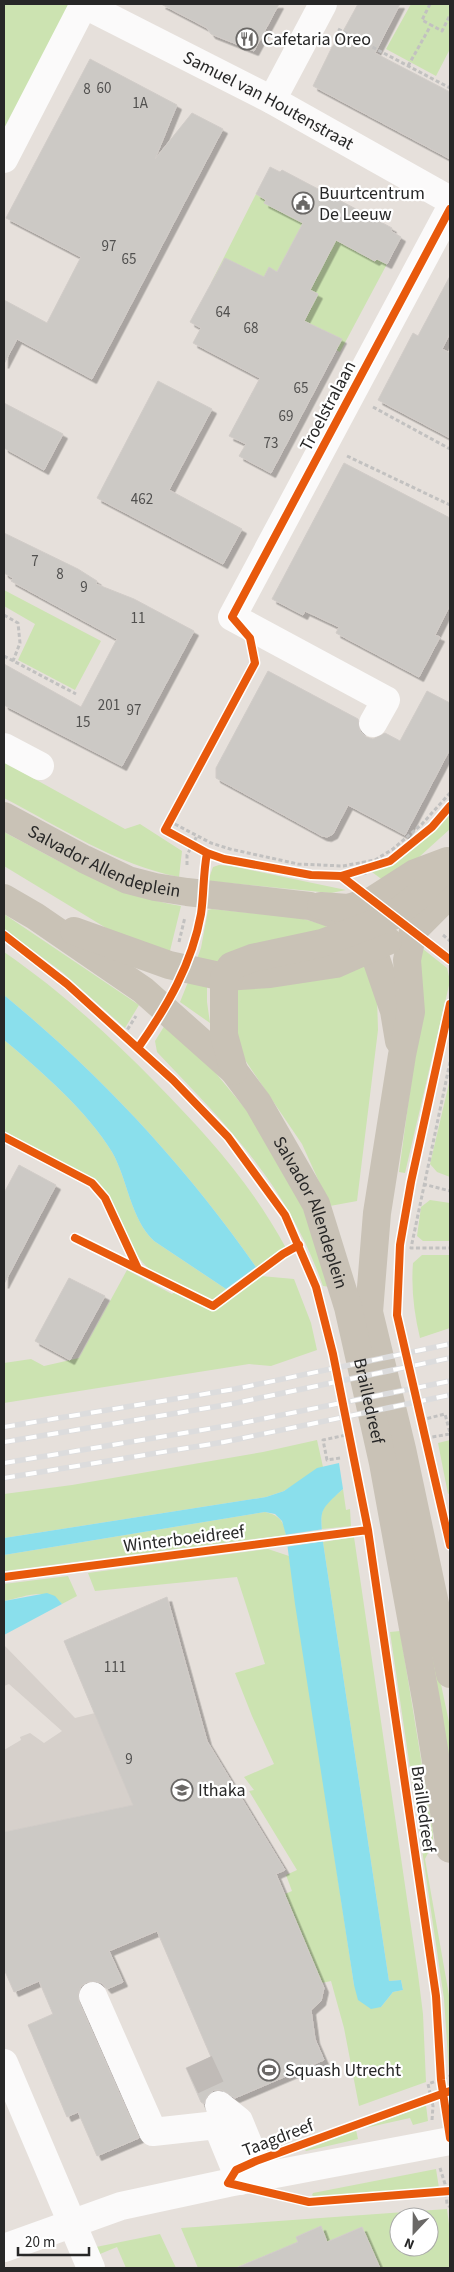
<svg xmlns="http://www.w3.org/2000/svg" width="454" height="2272" viewBox="0 0 454 2272" font-family="'Source Sans 3',sans-serif">
  <style>
    .green { fill: #cce3b1; fill-rule: evenodd }
    .plaza { fill: #d6d0cb }
    .water { fill: #8adfec }
    .pier { fill: #e6e0db }
    .building { fill: #ccc9c5; stroke: #d1ccc8; filter: url(#shadow) }
    .lines { fill: none; stroke-linecap: round; stroke-linejoin: round }
    .minor-tunnel { stroke: #c0bbb7; stroke-width: 28; stroke-dasharray: 28 14; stroke-linecap: butt }
    .path { stroke: #c2c1c0; stroke-width: 3; stroke-dasharray: 4 2.5; stroke-linecap: butt }
    .minor { stroke: #fbfafa; stroke-width: 28 }
    .major { stroke: #c9c2b6; stroke-width: 28 }
    .rail-casing { stroke: #dcdcdd; stroke-width: 5.5 }
    .rail { stroke: #fff; stroke-width: 4; stroke-dasharray: 11; stroke-linecap: butt }
    .cycleway-casing { stroke: #fff; stroke-width: 11 }
    .cycleway { stroke: #e8590c; stroke-width: 8 }
    .labels { text-anchor: middle; dominant-baseline: central; stroke-width: 4.5; stroke-linejoin: round; paint-order: stroke }
    .number-label { font-size: 15px; fill: #51504f }
    .poi-label { font-size: 18px; fill: #272727; stroke: #fff; text-anchor: start }
    .street-label { font-size: 18px; fill: #272727; stroke: #fff }
  </style>
  <defs>
    <filter id="shadow"><feDropShadow dx="4.5" dy="4.5" stdDeviation="0" flood-color="#0004"/></filter>
  </defs>
  <rect width="100%" height="100%" fill="#e6e0db"/>
  <path class="green" d="M4,4H83L15,138L4,129Z
    M411,4H450V49L436,76L386,49Z
    M256,194L266,200L265,203L303,223L277,272L269,268L254,296L304,322L318,294L310,290L336,240L374,261L377,259L387,264L340,352L211,283Z
    M4,590L101,641L75,690L18,660L35,624L4,606Z
    M4,762L125,829L140,824L182,851L179,877C117,865 60,827 4,798Z
    M450,812V829L418,858L384,881L372,872C402,859 428,836 450,812Z
    M4,832C61,862 116,895 181,906L168,959L121,937L4,866Z
    M219,865L231,866L346,890L331,893L208,881L213,867Z
    M212,909L300,918L325,925L327,928L221,961L195,964L201,948L208,910Z
    M4,914L139,1005L125,1028L62,972L4,929Z
    M418,945L447,968L450,981L405,1173L399,1172L417,1038Z
    M4,952C58,989 108,1034 154,1081C206,1134 250,1182 286,1248L257,1269L256,1267C186,1166 99,1073 4,995Z
    M366,960L377,997L378,1030L357,1201L330,1206L302,1144L243,1057L229,1008L236,987Z
    M190,977L207,981V1002L210,1023L180,1002Z
    M165,1025L209,1065L253,1118L300,1199L330,1287L323,1286C287,1184 229,1128 157,1052L155,1041Z
    M4,1040C39,1069 89,1113 112,1152C128,1180 130,1218 154,1241L226,1289L211,1301C192,1292 161,1281 147,1267C124,1245 121,1207 99,1184L4,1131Z
    M450,1079V1177L437,1172L430,1164Z
    M430,1200L450,1203V1241H423L417,1236L421,1207Z
    M422,1255H450V1328L420,1338C414,1313 411,1288 413,1263Z
    M127,1270L172,1294L175,1292L213,1311L261,1276L294,1279L311,1323L317,1350L271,1366L249,1364L4,1403V1363L31,1359L44,1366L79,1358Z
    M388,1432L450,1727V1773Z
    M317,1440L323,1467L284,1491L266,1497L4,1538V1494L72,1485L263,1452Z
    M450,1440V1493L448,1494L438,1443Z
    M343,1489L346,1510L350,1509L351,1526L322,1529C319,1506 327,1503 343,1489Z
    M265,1512C279,1515 284,1521 286,1535L4,1571V1555Z
    M354,1537L418,1974L423,2014L426,2082L359,2106L344,2028L331,1981L322,1983L285,1894L292,1891L286,1875L297,1870L249,1791L254,1790L244,1777L274,1764L252,1716L235,1673L265,1664L237,1577L95,1591L88,1573L268,1549L289,1556L354,1985L381,2007L393,1992L403,1990L401,1980L389,1981L323,1542Z
    M68,1576L77,1596L62,1604C48,1586 24,1597 4,1601V1584Z
    M400,1631L433,1832V1843L425,1859L450,2001L449,2073L444,1999L390,1632Z
    M426,2105L428,2121L413,2125L410,2118L365,2128Z
    M356,2130L358,2139L306,2151L305,2150Z
    M436,2169L439,2188L314,2197L312,2195L313,2193Z
    M447,2209L450,2232V2268H380L362,2227L327,2242L321,2226L296,2237L298,2242L235,2268H198L181,2228ZM399,2217H429V2247H399Z
    M160,2234L176,2268H126L117,2247L100,2254L96,2247Z"/>
  <path class="plaza" d="M4,1645L75,1718L95,1713L134,1805L4,1832V1750L21,1740L20,1737L30,1733L44,1743L62,1731L9,1684L4,1686Z"/>
  <path class="water" d="M4,995C99,1073 186,1166 256,1267L226,1289L154,1241C130,1218 128,1180 112,1152C89,1113 39,1069 4,1040Z
    M339,1463L343,1489C319,1511 320,1509 323,1542L389,1981L401,1980L403,1990L393,1992L381,2007L371,2009L358,2000L354,1985L295,1604L286,1535L282,1521L275,1514L265,1512L4,1555V1538L266,1497L284,1491L317,1468Z
    M47,1593L55,1596L62,1604L4,1635V1601Z"/>
  <path class="pier" d="M324,1529L326,1541L285,1547L284,1535Z"/>
  <path class="building" d="M161,4H279L254,51L211,34L207,28Z
    M358,4H400L375,53L450,92V159L313,86L332,47L341,35Z
    M90,59L177,105L155,159L192,113L223,129L92,379L17,339L4,364V300L47,323L81,257L6,218Z
    M270,167L280,172L282,170L392,228L391,231L401,237L387,264L377,259L375,261L336,240L310,290L318,294L304,321L342,339L271,473L239,456L246,444L229,436L260,378L193,343L201,328L190,322L225,258L264,277L269,267L277,272L303,223L264,203L266,200L256,194Z
    M450,276V333L442,349L450,353V438L378,400L413,333L418,336Z
    M158,381L212,409L169,490L242,529L223,564L97,498Z
    M4,403L63,434L44,470L4,448Z
    M344,463L450,518V605L435,635L440,637L419,677L336,633L339,627L305,611L303,615L272,599Z
    M4,533L78,569L97,581L96,584L134,599L194,631L122,766L4,705V664L81,707L117,639L11,581L13,578L4,573Z
    M268,671L358,719L360,731L366,737L373,739L385,733L400,741L427,691L450,703V749L405,835L348,805L333,834L327,837L322,836L216,778V768Z
    M19,1165L56,1185L4,1284V1193Z
    M69,1278L105,1296L70,1360L35,1341Z
    M167,1597L207,1741L285,1870L276,1874L324,1988L321,2001L311,2010L315,2039L324,2060L235,2098L222,2090H214L207,2096L204,2104L201,2102L186,2068L211,2057L157,1931L109,1951L123,1982L107,1989L102,1983L95,1981L87,1982L81,1986L78,1994L79,2002L139,2138L97,2156L78,2112L67,2117L28,2025L53,2014L39,1981L14,1992L4,1969V1832L133,1805L64,1641Z
    M321,2226L327,2242L362,2227L380,2268H236L298,2242L296,2237Z"/>
  <g class="lines">
    <path class="minor-tunnel" d="M199,2062L219,2105"/>
    <path class="path" d="M430,4L422,20L431,25
      M338,29L450,88
      M408,66L431,25L442,31L450,15
      M373,407L450,449
      M347,456L450,505
      M4,615L18,623L20,643L13,661
      M4,656L76,694
      M169,821L211,843L230,849L298,864L343,866L375,860L393,849L422,824L450,793
      M363,861L365,875
      M187,865V855L197,836
      M443,935L450,941
      M179,942L185,917
      M124,1035L136,1016
      M450,1062L411,1248H450
      M423,1184L450,1191
      M421,1420L445,1414L450,1433
      M426,1438L450,1434
      M348,1456L355,1455
      M340,1458L327,1460L323,1440L351,1434
      M432,2120L433,2106L428,2084L450,2076
      M440,2168L445,2184L447,2204L450,2207"/>
    <g class="minor">
      <path id="s1" d="M83,4L272,100L450,200"/>
      <path d="M272,100L323,4"/>
      <path d="M4,159L84,4"/>
      <path d="M373,723L386,700L232,617L450,209"/>
      <path d="M4,747L40,766"/>
      <path d="M93,1996L153,2132L217,2125L240,2181"/>
      <path d="M4,2063L91,2268"/>
      <path d="M219,2105L239,2121L262,2177"/>
      <path d="M4,2248L121,2206L228,2183L450,2141"/>
    </g>
    <g class="major">
      <path id="s2" d="M4,816L84,859L128,880L155,887L187,892L310,906L339,916L357,929L372,947L394,1011L399,1041"/>
      <path d="M450,894L413,931L407,960L411,1012L402,1055L377,1213L369,1312L402,1449L450,1674"/>
      <path id="s3" d="M4,898L35,916L143,990L234,1071L258,1103L316,1204L348,1307L383,1463L427,1705L450,1849"/>
      <path d="M321,906L348,908L373,900L415,873L447,861"/>
      <path d="M74,931L169,965L224,977L270,974L336,964L388,941"/>
      <path d="M234,1071L224,1035V977L231,966L252,958L322,943L393,916L418,896L450,864"/>
    </g>
    <g class="rail-casing">
      <path id="rail" d="M4,1427L235,1389L450,1344
        M4,1442L231,1404L450,1358
        M4,1463L232,1425L450,1381
        M4,1478L224,1442L450,1395"/>
    </g>
    <use href="#rail" class="rail"/>
    <g class="cycleway-casing">
      <path id="cycleway" d="M450,209L232,617L250,638L255,663L165,830L207,853L224,859L311,875L341,876L450,960
        M341,876L390,861L432,827L450,806
        M4,935L67,984L173,1080L228,1137L285,1215L316,1287L333,1354L368,1530L436,1996L441,2080L450,2138
        M450,1004L411,1182L400,1245L397,1315L450,1545
        M138,1048C167,1007 192,964 201,914C204,894 203,874 207,853
        M4,1137L92,1183L105,1198L138,1269
        M75,1238L213,1306L283,1254L299,1245
        M4,1577L368,1530
        M450,2091L256,2161L236,2170L228,2183L309,2202L450,2191"/>
    </g>
    <use href="#cycleway" class="cycleway"/>
  </g>
  <defs>
    <g id="restaurant-ring" transform="scale(1.125)"><circle r="9.5" fill="#fff" stroke="#6a6866" stroke-width="1.5"/><path d="M-5-6h1v4h1v-4h1v4h1v-4h1v5L-1.5 .5V6h-2V.5L-5-1ZM5-6V6H3V1.5H1.5Q1.5-4 5-6Z" fill="#6a6866"/></g>
    <g id="civic-ring" transform="scale(1.125)"><circle r="9.5" fill="#fff" stroke="#6a6866" stroke-width="1.5"/><path d="M-.6-6.5H3V-4.5H.6V-3L4-1V1h2V6H-6V1h2V-1L-.6-3ZM-1.2 2.5V6h2.4V2.5Z" fill="#6a6866"/></g>
    <g id="school-ring" transform="scale(1.125)"><circle r="9.5" fill="#fff" stroke="#6a6866" stroke-width="1.5"/><path d="M0-5L7-2L0 1L-7-2ZM-4 1L0 2.5L4 1V4Q0 6-4 4Z" fill="#6a6866"/></g>
    <g id="stadium-ring" transform="scale(1.125)"><circle r="9.5" fill="#fff" stroke="#6a6866" stroke-width="1.5"/><path d="M0-5a6.5 5 0 1 0 0 10a6.5 5 0 1 0 0-10ZM-3.5-1.8h7v3.6h-7Z" fill="#6a6866"/></g>
  </defs>
  <g fill-rule="evenodd">
    <use href="#restaurant-ring" x="247" y="39"/>
    <use href="#civic-ring" x="303" y="203"/>
    <use href="#school-ring" x="182" y="1790"/>
    <use href="#stadium-ring" x="269" y="2070"/>
  </g>
  <g class="labels">
    <g class="number-label">
      <text x="104" y="88">60</text>
      <text x="87" y="89">8</text>
      <text x="140" y="103">1A</text>
      <text x="109" y="246">97</text>
      <text x="129" y="259">65</text>
      <text x="223" y="312">64</text>
      <text x="251" y="328">68</text>
      <text x="301" y="388">65</text>
      <text x="286" y="416">69</text>
      <text x="271" y="443">73</text>
      <text x="142" y="499">462</text>
      <text x="35" y="561">7</text>
      <text x="60" y="574">8</text>
      <text x="84" y="587">9</text>
      <text x="138" y="618">11</text>
      <text x="109" y="705">201</text>
      <text x="134" y="710">97</text>
      <text x="83" y="722">15</text>
      <text x="115" y="1667">111</text>
      <text x="129" y="1759">9</text>
    </g>
    <g class="poi-label">
      <text x="263" y="39">Cafetaria Oreo</text>
      <text x="319" y="193">Buurtcentrum<tspan x="319" dy="21">De Leeuw</tspan></text>
      <text x="198" y="1790">Ithaka</text>
      <text x="285" y="2070">Squash Utrecht</text>
    </g>
    <g class="street-label">
      <text stroke="none"><textPath href="#s1" startOffset="209">Samuel van Houtenstraat</textPath></text>
      <text transform="translate(328 406) rotate(-62)">Troelstralaan</text>
      <text stroke="none"><textPath href="#s2" startOffset="111">Salvador Allendeplein</textPath></text>
      <text stroke="none"><textPath href="#s3" startOffset="451">Salvador Allendeplein</textPath></text>
      <text stroke="none"><textPath href="#s3" startOffset="649">Brailledreef</textPath></text>
      <text transform="translate(184 1539) rotate(-7)">Winterboeidreef</text>
      <text transform="translate(423 1809) rotate(82)">Brailledreef</text>
      <text transform="translate(278 2138) rotate(-21)">Taagdreef</text>
    </g>
  </g>
  <rect width="454" height="2272" fill="none" stroke="#272727" stroke-width="10"/>
  <g transform="translate(414 2232) rotate(202)"><circle r="24" fill="#ffffff" stroke="#a9a9a9"/>
  <path d="M0-4L9 19L0 12L-9 19Z" fill="#6a6866"/>
  <text y="-8" font-size="14" font-weight="bold" text-anchor="middle" fill="#272727">N</text>
  </g>
  <path d="M18 2247v8h71v-8" fill="none" stroke="#272727" stroke-width="2.5"/>
  <text x="25" y="2247" font-size="15" fill="#272727" stroke="#ffffff" stroke-width="4" paint-order="stroke">20 m</text>
</svg>
